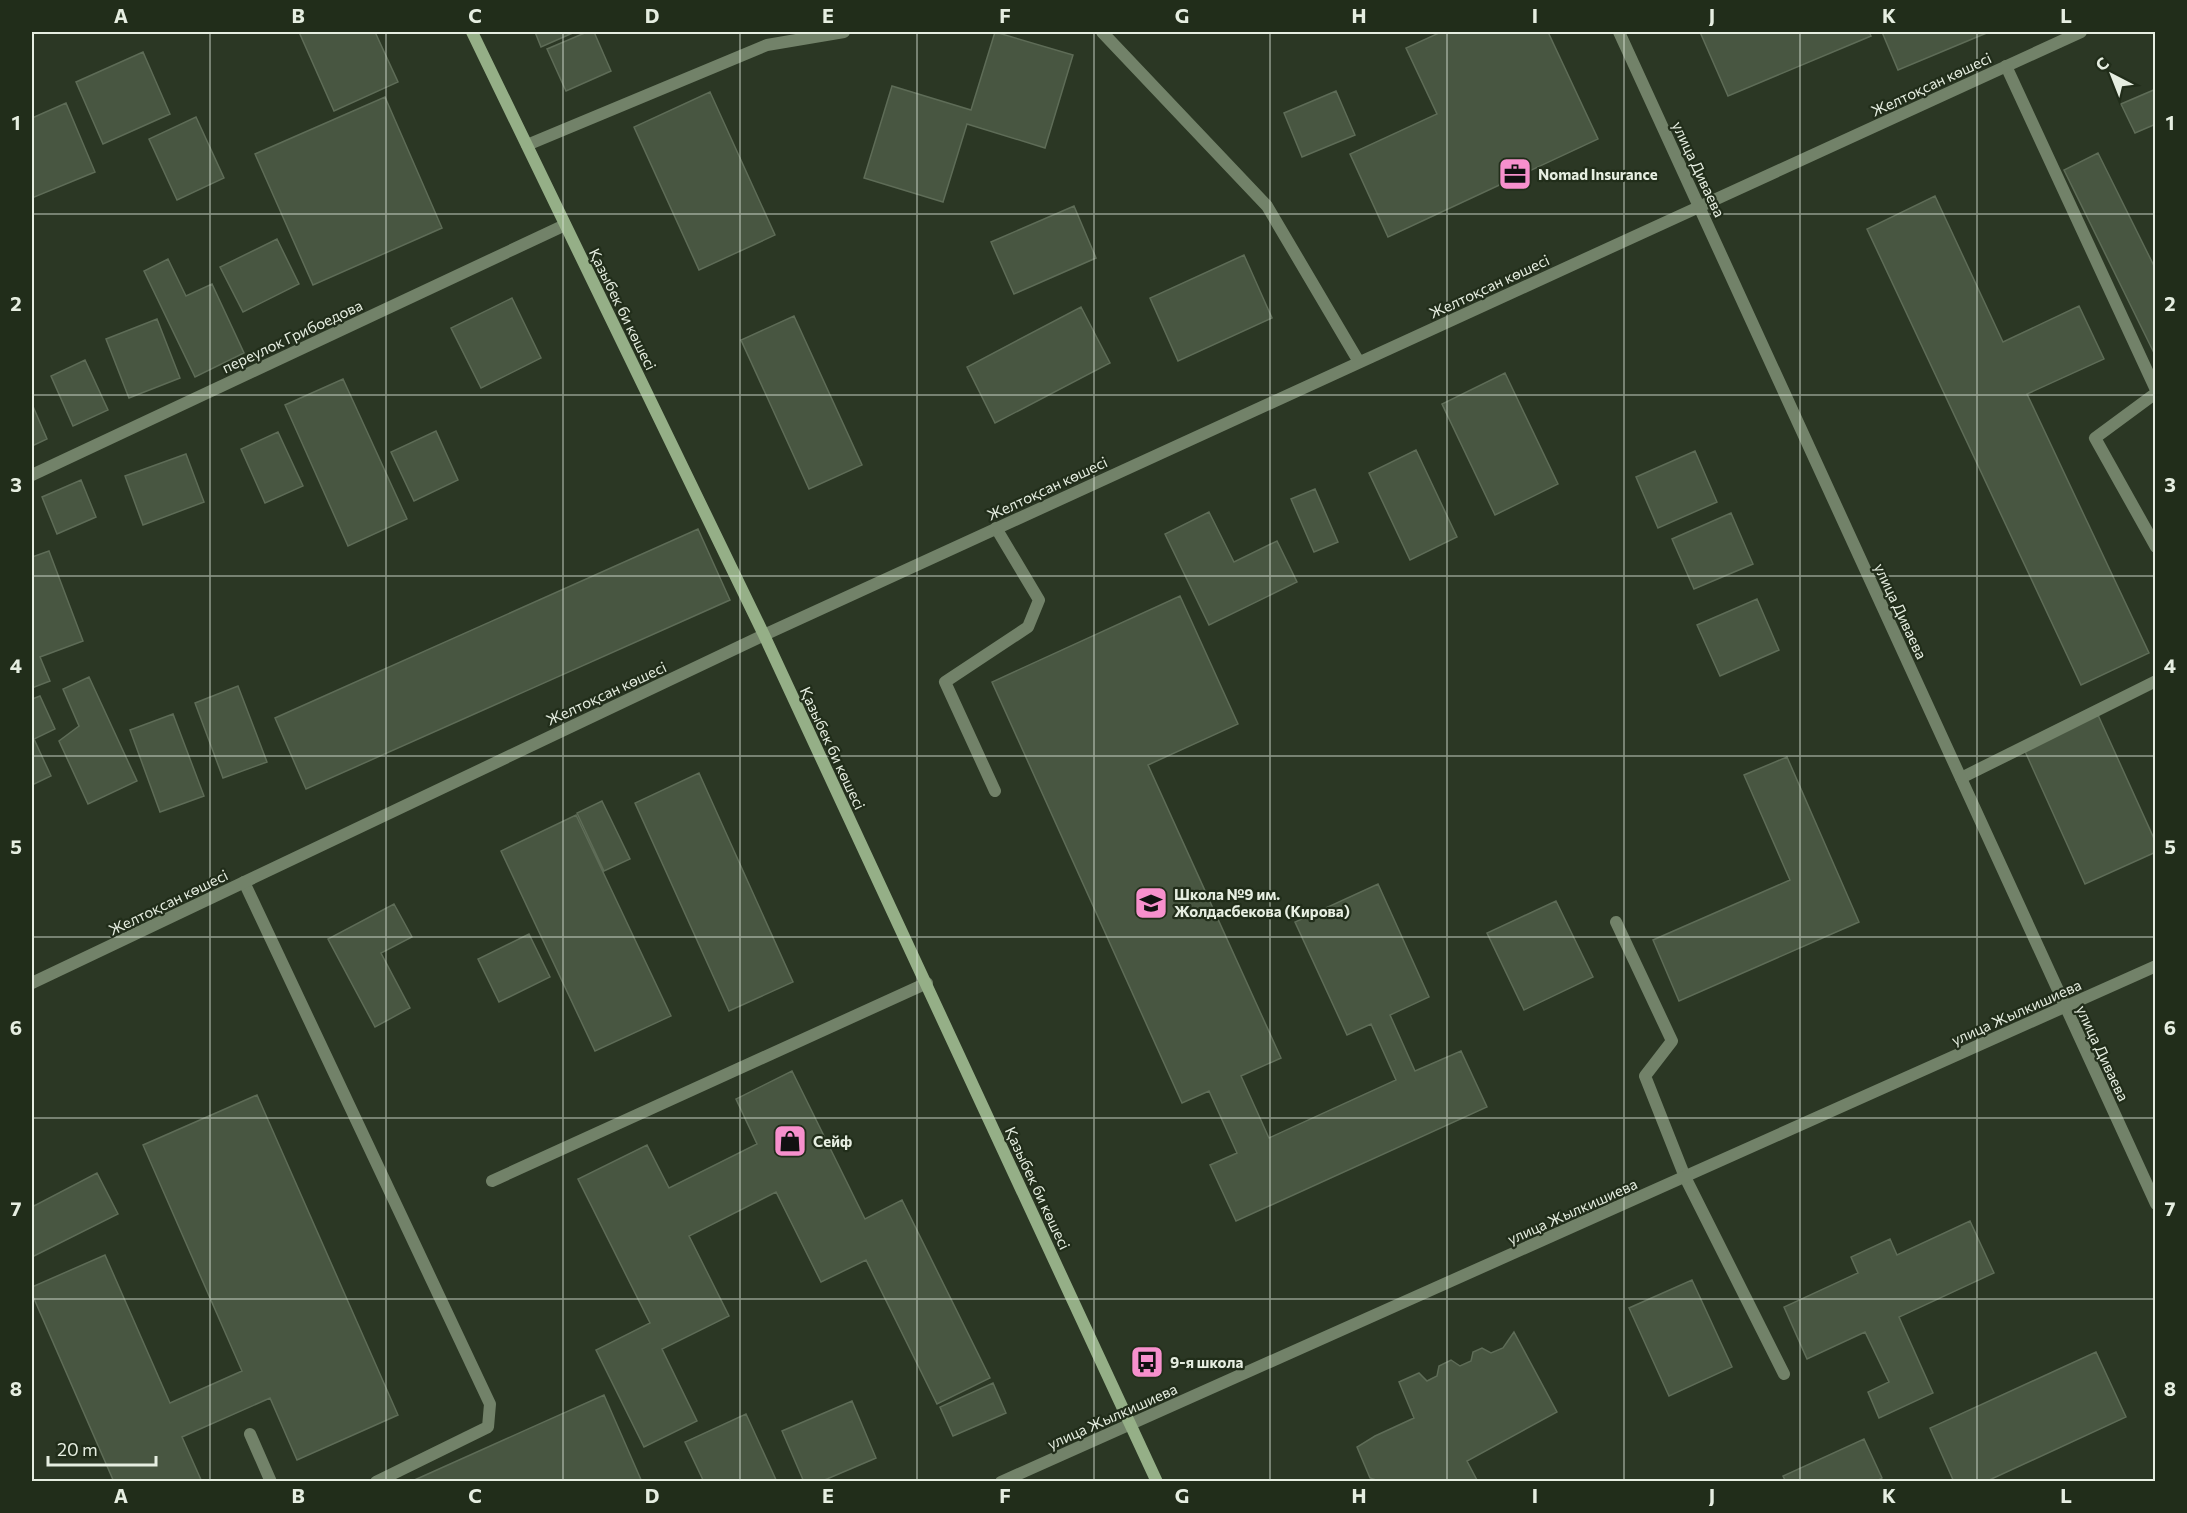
<svg xmlns="http://www.w3.org/2000/svg" width="2187" height="1513" viewBox="0 0 2187 1513" font-family="Commissioner,sans-serif">
  <style>
    .building { fill: #485641; stroke: #5e6c57; stroke-width: 1.5 }
    .lines { fill: none; stroke-linecap: round; stroke-linejoin: round }
    .service { stroke: #728269; stroke-width: 12 }
    .minor { stroke: #728269; stroke-width: 12 }
    .tertiary { stroke: #728269; stroke-width: 12 }
    .secondary { stroke: #95af87; stroke-width: 12 }
    .grid { fill: none; stroke: #e6eee1; stroke-width: 1.5; stroke-opacity: 0.55 }
    .labels { text-anchor: middle; dominant-baseline: central; stroke-width: 4.5; stroke-linejoin: round; paint-order: stroke }
    .street-label { font-size: 15px; fill: #e6eee1; stroke: #212d1a }
    .poi-label { font-size: 15px; font-weight: bold; fill: #e6eee1; stroke: #212d1a; text-anchor: start }
    .neatline { fill: none; stroke: #e6eee1; stroke-width: 2 }
    .grid-label { font-size: 20px; text-anchor: middle; font-weight: bold; fill: #e6eee1 }
  </style>
  <rect width="100%" height="100%" fill="#2b3724"/>
  <path class="building" d="M299,32H375L398,82L334,111Z
    M535,32H575L541,47Z
    M587,32H594L611,71L566,91L547,49Z
    M995,32L1073,55L1045,148L967,124L943,202L864,178L892,86L971,110Z
    M1441,32H1548L1598,139L1388,237L1350,154L1437,114L1406,48Z
    M1700,32H1869L1871,36L1728,96Z
    M1882,32H1989L1898,70Z
    M143,52L170,114L103,144L76,82Z
    M2156,89V124L2135,133L2121,104Z
    M1336,91L1355,135L1302,157L1284,113Z
    M710,92L775,235L699,270L634,127Z
    M385,97L442,228L313,285L255,154Z
    M66,103L95,172L32,198V118Z
    M196,117L224,178L177,200L149,139Z
    M2098,153L2156,270V357L2064,170Z
    M1935,196L2003,342L2079,306L2104,359L2027,394L2149,653L2081,685L1867,229Z
    M1074,206L1096,258L1014,294L991,242Z
    M277,239L299,284L243,312L220,267Z
    M1244,255L1272,318L1178,361L1150,298Z
    M168,259L186,296L212,284L244,353L195,377L144,271Z
    M512,298L541,358L481,388L451,328Z
    M1081,307L1110,363L995,423L967,367Z
    M794,316L862,465L809,489L741,340Z
    M157,319L180,378L129,398L106,339Z
    M85,360L108,410L73,426L51,376Z
    M1505,373L1558,484L1495,515L1442,404Z
    M343,379L407,519L348,546L285,405Z
    M32,404L47,439L32,446Z
    M436,431L458,480L414,501L391,452Z
    M278,432L303,486L265,503L241,449Z
    M1416,450L1457,537L1410,560L1369,473Z
    M1695,451L1717,502L1658,528L1636,477Z
    M186,454L204,502L143,525L125,476Z
    M81,480L96,517L57,534L42,497Z
    M1315,489L1338,542L1314,552L1291,499Z
    M1209,512L1234,562L1277,541L1297,582L1209,625L1165,534Z
    M1731,513L1753,564L1694,589L1672,539Z
    M698,529L730,600L306,789L275,718Z
    M49,551L83,641L40,657L50,681L32,688V557Z
    M1180,596L1238,724L1148,765L1281,1058L1241,1076L1269,1138L1396,1080L1371,1024L1347,1035L1295,922L1378,884L1429,997L1390,1015L1415,1071L1461,1051L1487,1107L1236,1221L1210,1165L1237,1153L1209,1091L1182,1103L992,682Z
    M1757,599L1779,650L1720,676L1697,625Z
    M89,677L137,781L88,804L59,741L79,726L63,689Z
    M238,686L267,762L223,778L195,703Z
    M40,696L55,729L34,739L51,776L32,785V699Z
    M173,714L204,796L160,812L130,730Z
    M2098,715L2156,843V852L2085,884L2024,749Z
    M1787,757L1859,922L1679,1001L1653,940L1790,880L1744,775Z
    M699,773L793,982L729,1011L635,803Z
    M602,801L630,859L604,871L577,813Z
    M576,815L671,1016L595,1051L501,851Z
    M1556,901L1593,977L1524,1010L1487,933Z
    M394,904L412,937L381,953L410,1008L375,1027L328,939Z
    M529,934L550,977L499,1002L478,959Z
    M792,1071L865,1219L902,1200L990,1378L937,1404L866,1260L821,1282L776,1192L689,1236L729,1316L662,1349L697,1421L644,1447L596,1350L650,1323L578,1179L647,1145L669,1188L757,1144L736,1099Z
    M257,1095L398,1415L297,1460L270,1398L182,1437L202,1482H114L32,1294V1287L105,1255L170,1403L242,1371L143,1145Z
    M97,1173L118,1214L32,1257V1201L34,1206Z
    M1970,1221L1994,1273L1899,1317L1933,1393L1879,1418L1868,1392L1889,1382L1865,1332L1807,1359L1784,1307L1858,1273L1851,1257L1890,1239L1897,1255Z
    M1692,1280L1732,1367L1669,1396L1629,1308Z
    M1514,1332L1557,1412L1467,1461L1478,1482H1382L1370,1478L1357,1447L1375,1436L1414,1418L1399,1382L1419,1373L1427,1381L1437,1376L1439,1366L1451,1360L1460,1366L1471,1361L1473,1352L1482,1348L1491,1353L1503,1348Z
    M2096,1352L2126,1417L1985,1482H1954L1930,1428Z
    M993,1383L1006,1413L953,1436L940,1407Z
    M604,1395L642,1482H410Z
    M852,1401L876,1458L820,1482H804L782,1431Z
    M746,1414L777,1482H704L685,1442Z
    M1864,1439L1882,1478L1875,1482H1786L1783,1476Z"/>
  <g class="lines">
    <path class="service" d="M2006,66L2156,390
      M2156,393L2095,438L2156,547
      M1961,778L2156,681
      M995,791L945,682L1028,627L1039,600L996,528
      M244,882L490,1404L488,1427L376,1482
      M1616,922L1672,1041L1645,1076L1685,1177L1784,1374
      M250,1434L271,1482"/>
    <path class="minor" d="M1102,32L1267,206L1359,362
      M1619,32L2156,1204
      M527,145L767,45L844,32
      M32,475L565,225
      M764,635L2081,32
      M492,1181L927,983
      M1001,1482L2156,966"/>
    <path class="tertiary" d="M32,983L764,635"/>
    <path class="secondary" d="M472,32L764,635L1157,1482"/>
  </g>
  <path class="grid" d="M210,32V1482M386,32V1482M563,32V1482M740,32V1482M917,32V1482M1094,32V1482M1270,32V1482M1447,32V1482M1624,32V1482M1800,32V1482M1977,32V1482M32,214H2156M32,395H2156M32,576H2156M32,756H2156M32,937H2156M32,1118H2156M32,1299H2156"/>
  <defs>
    <g id="office-square" transform="scale(1.725)"><rect x="-9" y="-9" width="18" height="18" rx="4" fill="#f790cd" stroke="#212d1a"/><path d="M-6-3h4V-5.5h4V-3h4V5H-6ZM-1-4.5V-3h2v-1.5ZM-6 0V1H6V0Z" fill="#111"/></g>
    <g id="school-square" transform="scale(1.725)"><rect x="-9" y="-9" width="18" height="18" rx="4" fill="#f790cd" stroke="#212d1a"/><path d="M0-5L7-2L0 1L-7-2ZM-4 1L0 2.5L4 1V4Q0 6-4 4Z" fill="#111"/></g>
    <g id="shop-square" transform="scale(1.725)"><rect x="-9" y="-9" width="18" height="18" rx="4" fill="#f790cd" stroke="#212d1a"/><path d="M-5-2.5h2.3a2.7 3.5 0 0 1 5.4 0H5L5.5 6h-11ZM-1.5-2.5h3a1.5 2.3 0 0 0-3 0Z" fill="#111"/></g>
    <g id="bus-square" transform="scale(1.725)"><rect x="-9" y="-9" width="18" height="18" rx="4" fill="#f790cd" stroke="#212d1a"/><path d="M-5-6H5V4H4V6H2V4H-2V6H-4V4H-5ZM-3.5-4V0h7V-4ZM-3.5 1.2v1.5H-2V1.2ZM2 1.2v1.5H3.5V1.2Z" fill="#111"/></g>
  </defs>
  <g fill-rule="evenodd">
    <use href="#office-square" x="1515" y="174"/>
    <use href="#school-square" x="1151" y="903"/>
    <use href="#shop-square" x="790" y="1141"/>
    <use href="#bus-square" x="1147" y="1362"/>
  </g>
  <g class="labels">
    <g class="street-label">
      <text transform="translate(1931 84) rotate(-25)">Желтоқсан көшесі</text>
      <text transform="translate(1699 169) rotate(65)">улица Диваева</text>
      <text transform="translate(1489 286) rotate(-25)">Желтоқсан көшесі</text>
      <text transform="translate(623 309) rotate(64)">Қазыбек би көшесі</text>
      <text transform="translate(292 336) rotate(-25)">переулок Грибоедова</text>
      <text transform="translate(1047 488) rotate(-25)">Желтоқсан көшесі</text>
      <text transform="translate(1901 611) rotate(65)">улица Диваева</text>
      <text transform="translate(606 693) rotate(-25)">Желтоқсан көшесі</text>
      <text transform="translate(833 748) rotate(65)">Қазыбек би көшесі</text>
      <text transform="translate(168 902) rotate(-26)">Желтоқсан көшесі</text>
      <text transform="translate(2016 1012) rotate(-24)">улица Жылкишиева</text>
      <text transform="translate(2103 1053) rotate(65)">улица Диваева</text>
      <text transform="translate(1038 1188) rotate(65)">Қазыбек би көшесі</text>
      <text transform="translate(1572 1211) rotate(-24)">улица Жылкишиева</text>
      <text transform="translate(1112 1416) rotate(-24)">улица Жылкишиева</text>
    </g>
    <g class="poi-label">
      <text x="1538" y="174">Nomad Insurance</text>
      <text x="1174" y="894">Школа №9 им.<tspan x="1174" dy="17">Жолдасбекова (Кирова)</tspan></text>
      <text x="813" y="1141">Сейф</text>
      <text x="1170" y="1362">9-я школа</text>
    </g>
  </g>
  <rect width="2187" height="1513" fill="none" stroke="#212d1a" stroke-width="66"/>
  <g transform="translate(2112 75) rotate(318)" stroke="#212d1a" stroke-width="4.5" paint-order="stroke">
  <path d="M0-4.5L10 22L0 15L-10 22Z" fill="#e6eee1"/>
  <text y="-9" font-size="16" font-weight="bold" text-anchor="middle" fill="#e6eee1">С</text>
  </g>
  <path d="M48 1456v9h108v-9" fill="none" stroke="#e6eee1" stroke-width="3"/>
  <text x="57" y="1456" font-size="18" fill="#e6eee1" stroke="#212d1a" stroke-width="4.5" paint-order="stroke">20 m</text>
  <rect x="33" y="33" width="2121" height="1447" class="neatline"/>
  <g class="grid-label">
    <text x="121" y="23">A</text>
    <text x="298" y="23">B</text>
    <text x="475" y="23">C</text>
    <text x="652" y="23">D</text>
    <text x="828" y="23">E</text>
    <text x="1005" y="23">F</text>
    <text x="1182" y="23">G</text>
    <text x="1359" y="23">H</text>
    <text x="1535" y="23">I</text>
    <text x="1712" y="23">J</text>
    <text x="1889" y="23">K</text>
    <text x="2066" y="23">L</text>
    <text x="16" y="130">1</text>
    <text x="2170" y="130">1</text>
    <text x="16" y="311">2</text>
    <text x="2170" y="311">2</text>
    <text x="16" y="492">3</text>
    <text x="2170" y="492">3</text>
    <text x="16" y="673">4</text>
    <text x="2170" y="673">4</text>
    <text x="16" y="854">5</text>
    <text x="2170" y="854">5</text>
    <text x="16" y="1035">6</text>
    <text x="2170" y="1035">6</text>
    <text x="16" y="1216">7</text>
    <text x="2170" y="1216">7</text>
    <text x="16" y="1396">8</text>
    <text x="2170" y="1396">8</text>
    <text x="121" y="1503">A</text>
    <text x="298" y="1503">B</text>
    <text x="475" y="1503">C</text>
    <text x="652" y="1503">D</text>
    <text x="828" y="1503">E</text>
    <text x="1005" y="1503">F</text>
    <text x="1182" y="1503">G</text>
    <text x="1359" y="1503">H</text>
    <text x="1535" y="1503">I</text>
    <text x="1712" y="1503">J</text>
    <text x="1889" y="1503">K</text>
    <text x="2066" y="1503">L</text>
  </g>
</svg>
